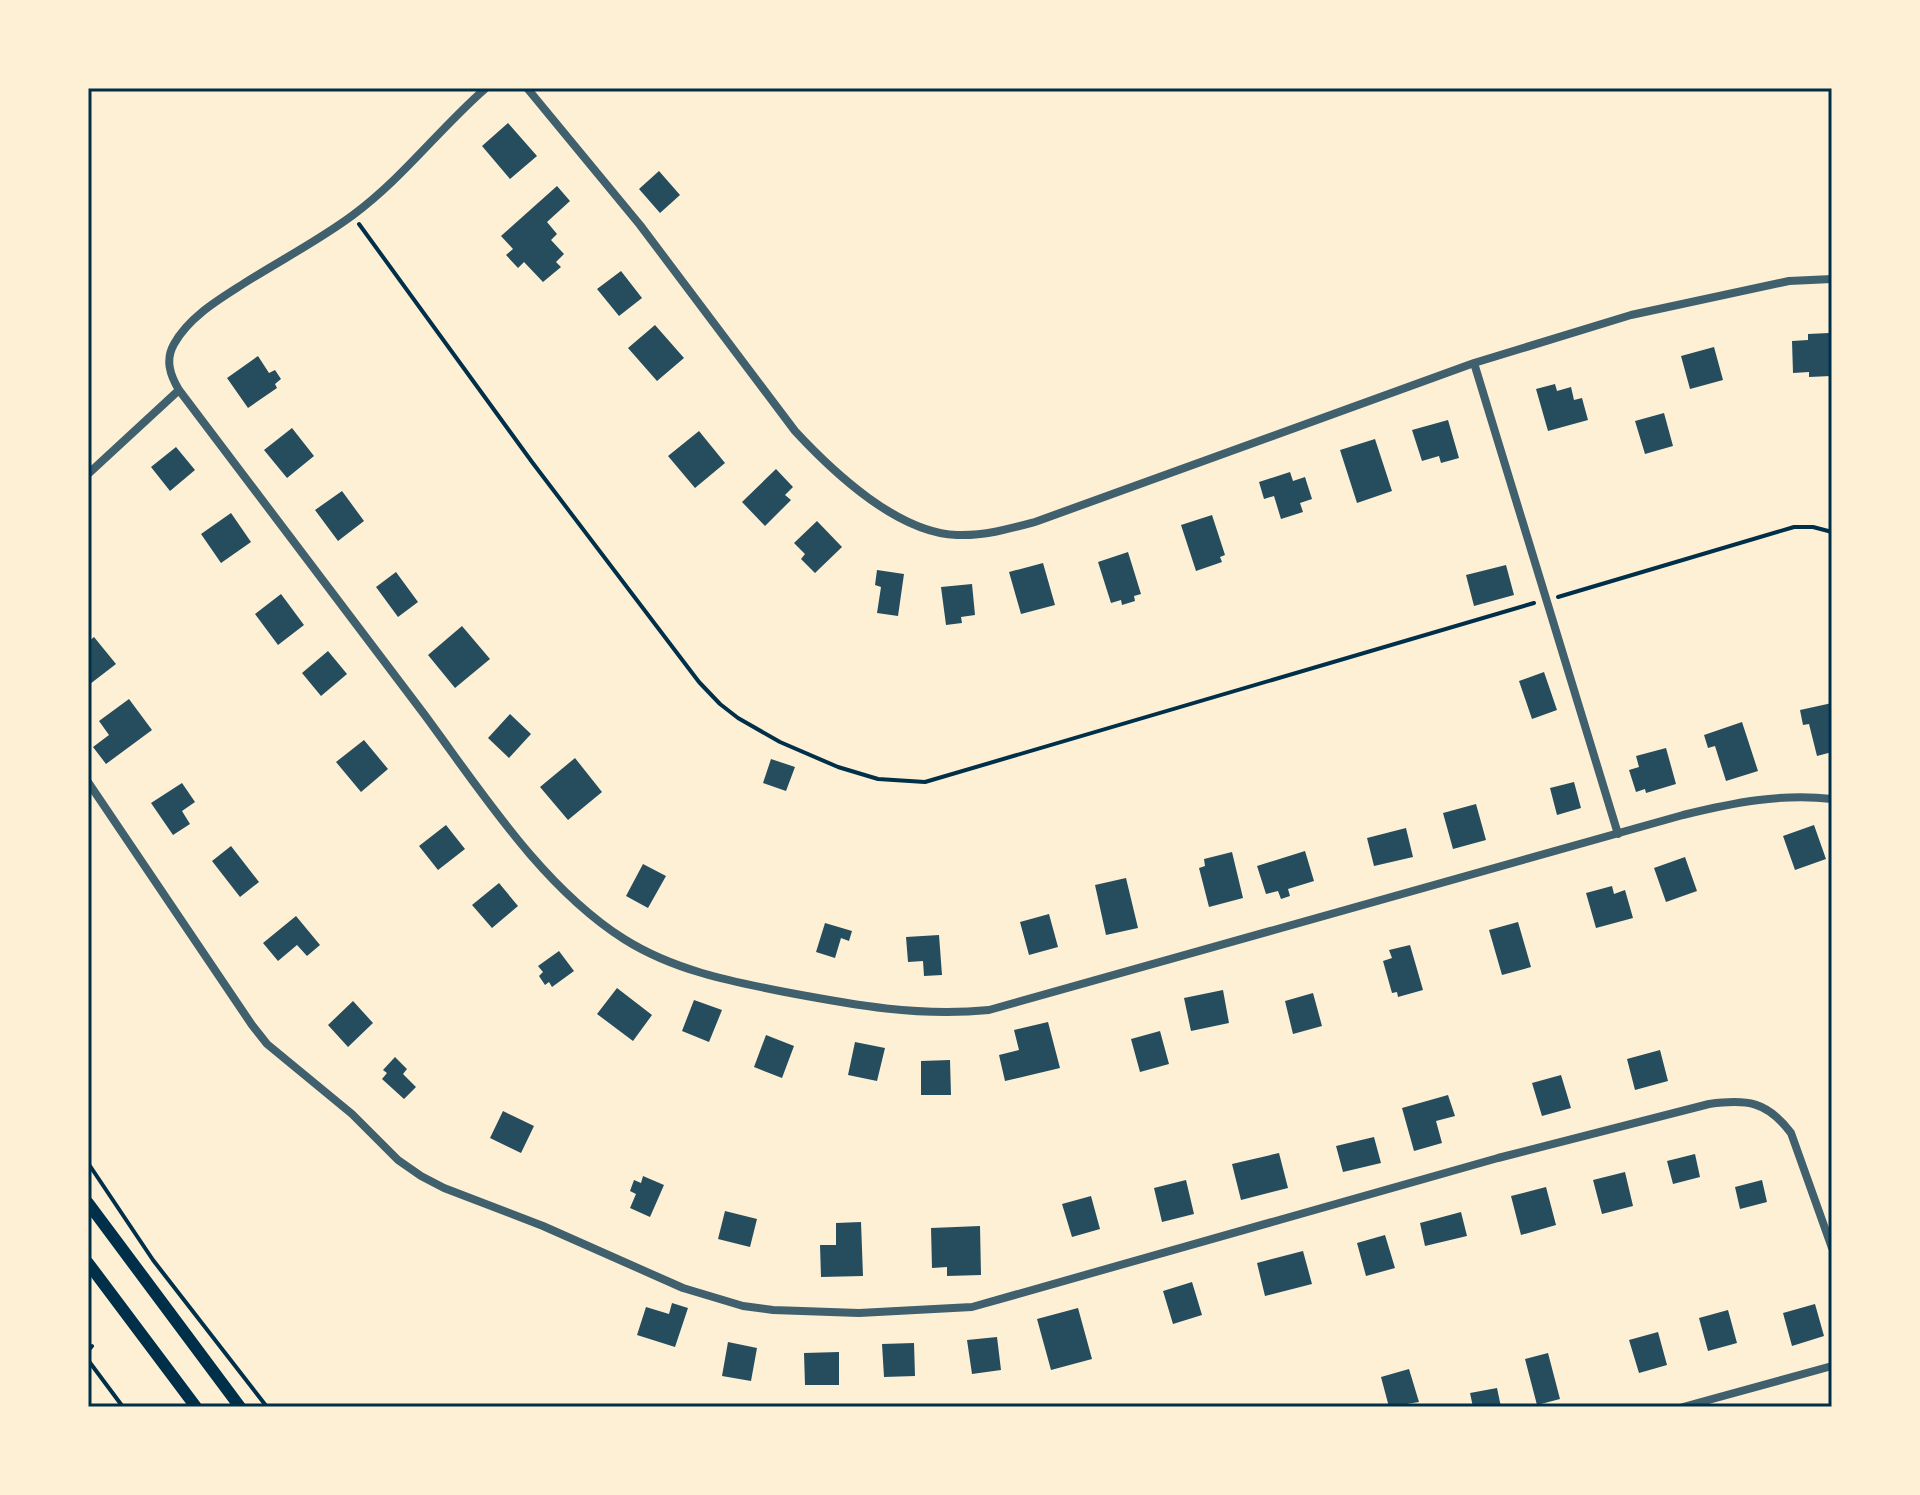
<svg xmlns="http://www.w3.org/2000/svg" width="1920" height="1495" viewBox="0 0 1920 1495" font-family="'DM Sans',sans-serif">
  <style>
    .building { fill: #264d5e }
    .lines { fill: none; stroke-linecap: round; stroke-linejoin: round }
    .path { stroke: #003049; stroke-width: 4 }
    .minor { stroke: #3f606c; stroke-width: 8 }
    .primary { stroke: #003049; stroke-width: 12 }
    .neatline { fill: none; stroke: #003049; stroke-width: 3 }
  </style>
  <rect width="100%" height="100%" fill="#fdf0d5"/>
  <path class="building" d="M508,123L537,156L510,179L482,146Z
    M659,171L680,195L660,213L639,189Z
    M557,186L570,201L547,222L557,234L551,240L564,254L556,262L561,267L543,282L524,262L518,268L506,255L513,249L501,236Z
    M621,271L642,298L619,316L597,289Z
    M655,325L684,358L657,381L628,348Z
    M1829,333L1830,351H1832L1831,376L1809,377V372L1793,373L1792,341L1808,340V334Z
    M1714,347L1723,380L1690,389L1681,356Z
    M258,356L269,373L275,370L281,379L275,384L277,388L248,408L227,378Z
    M1555,384L1557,391L1571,387L1574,400L1582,398L1588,420L1548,431L1536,389Z
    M1664,413L1673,446L1645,454L1635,421Z
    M1448,420L1459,458L1441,463L1439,456L1422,461L1412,430Z
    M292,428L314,456L287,478L264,450Z
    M699,431L725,463L695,488L668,456Z
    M1375,439L1392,491L1357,503L1340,450Z
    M176,447L195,470L170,491L151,467Z
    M776,469L793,487L785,495L791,500L765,526L742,502Z
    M1290,472L1293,481L1305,477L1312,499L1300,503L1303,512L1281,519L1274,496L1264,499L1259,482Z
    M342,491L364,521L338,541L315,510Z
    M231,513L251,542L221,563L201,534Z
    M1212,515L1225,555L1220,557L1222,562L1196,571L1181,525Z
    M817,521L842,547L815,573L801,559L805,554L794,543Z
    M1128,552L1141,594L1134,596L1135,601L1122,605L1121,600L1111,603L1098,562Z
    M1043,563L1055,605L1021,614L1009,572Z
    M1506,565L1514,595L1474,606L1466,575Z
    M877,570L904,574L898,616L877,613L881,587L875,585Z
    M396,572L418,602L398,617L376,587Z
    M972,584L975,615L961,617L962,623L946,625L941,587Z
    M281,594L304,625L278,645L255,614Z
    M462,626L490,659L455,688L428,655Z
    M94,637L116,664L90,684L88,642Z
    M328,651L347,674L321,696L302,673Z
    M1544,672L1557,710L1532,719L1519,681Z
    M129,699L152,730L106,764L93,747L109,735L99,721Z
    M1832,703V752L1817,756L1809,724L1803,725L1800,710Z
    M510,714L531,734L509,758L488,738Z
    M1742,722L1758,771L1726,781L1715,746L1708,748L1704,735Z
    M364,740L388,769L361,792L336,762Z
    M1666,748L1676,784L1646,793L1645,789L1636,792L1629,770L1639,767L1636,756Z
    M575,758L602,792L568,820L540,787Z
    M771,759L795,767L786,791L763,783Z
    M1574,782L1581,808L1557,815L1550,788Z
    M182,783L195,802L182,811L190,824L173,835L151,803Z
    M1476,804L1486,840L1453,849L1443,813Z
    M446,825L465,849L438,870L419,846Z
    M1814,825L1826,859L1795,870L1783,836Z
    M1406,828L1413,857L1374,866L1367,838Z
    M231,846L259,882L240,897L212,861Z
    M1305,851L1314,881L1288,889L1290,896L1281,899L1278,891L1266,894L1257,866Z
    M1232,852L1243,898L1209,907L1199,868L1205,866L1204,859Z
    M1685,857L1697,891L1666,902L1654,868Z
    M643,864L666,876L648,908L626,896Z
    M1126,878L1138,928L1106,935L1095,885Z
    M499,883L518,906L492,928L472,905Z
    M1612,886L1614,894L1625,890L1633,918L1596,928L1586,893Z
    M1049,914L1058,947L1029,955L1020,922Z
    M296,916L320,945L307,956L297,945L278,961L263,943Z
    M1518,922L1531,967L1502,975L1489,930Z
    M825,923L852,931L849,941L841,938L835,958L816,952Z
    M939,935L942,975L924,976L923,961L908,962L906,937Z
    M1410,945L1423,990L1398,997L1397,992L1392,993L1383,961L1392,958L1389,950Z
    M559,951L574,971L552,987L549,982L545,985L539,976L543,972L538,966Z
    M617,988L652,1015L633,1041L597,1014Z
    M1223,990L1229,1023L1191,1031L1184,998Z
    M1313,993L1322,1026L1293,1034L1285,1001Z
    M694,1000L722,1010L709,1042L682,1031Z
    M353,1001L373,1023L348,1047L328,1025Z
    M1048,1022L1060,1068L1005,1081L999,1055L1019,1050L1014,1030Z
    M1160,1031L1169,1064L1140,1072L1131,1039Z
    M766,1035L794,1046L782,1078L754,1067Z
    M855,1042L885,1048L877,1081L848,1075Z
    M1660,1050L1668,1081L1635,1090L1627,1059Z
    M395,1057L407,1069L403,1074L416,1087L404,1099L382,1079L387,1073L383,1070Z
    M950,1060L951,1095H921V1061Z
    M1561,1075L1571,1108L1542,1116L1532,1083Z
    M1448,1095L1455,1116L1436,1121L1442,1143L1414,1151L1402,1108Z
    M503,1111L534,1126L521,1153L490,1138Z
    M1374,1137L1381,1163L1343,1172L1336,1146Z
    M1279,1153L1288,1188L1241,1200L1232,1164Z
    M1695,1154L1700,1177L1673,1184L1667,1161Z
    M1625,1172L1633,1206L1602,1214L1593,1180Z
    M643,1176L664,1185L650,1217L630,1208L636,1194L630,1191L634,1180L641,1183Z
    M1186,1180L1194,1214L1162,1222L1154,1188Z
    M1762,1180L1767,1202L1740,1209L1735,1187Z
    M1546,1187L1556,1225L1521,1235L1511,1196Z
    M1091,1196L1100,1229L1072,1237L1062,1204Z
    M725,1211L757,1219L750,1247L718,1239Z
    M1461,1212L1467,1236L1425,1246L1420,1223Z
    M861,1222L863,1276L821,1277L820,1245H836V1223Z
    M980,1226L981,1275L947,1276V1267L932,1268L931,1228Z
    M1385,1235L1395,1268L1366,1276L1357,1243Z
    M1303,1251L1312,1284L1265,1296L1257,1263Z
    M1192,1282L1202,1315L1173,1324L1163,1291Z
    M672,1303L688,1308L675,1347L637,1335L646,1307L669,1314Z
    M1815,1304L1824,1336L1792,1346L1783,1313Z
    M1078,1308L1092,1359L1051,1370L1037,1319Z
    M1728,1310L1737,1343L1708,1351L1699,1318Z
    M1658,1332L1667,1365L1639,1373L1629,1340Z
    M997,1337L1001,1370L972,1374L967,1340Z
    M728,1342L757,1348L751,1381L722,1376Z
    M914,1343L915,1376L884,1377L882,1344Z
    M839,1352V1385H805L804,1353Z
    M1548,1353L1560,1399L1537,1405L1525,1359Z
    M1409,1369L1419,1402L1389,1407L1381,1377Z
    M1497,1388L1501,1407H1473L1470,1393Z"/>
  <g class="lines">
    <path class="path" d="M359,224L532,462L699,682L720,704L738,718L780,742L838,767L878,779L925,782L1534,603
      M1558,597L1794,527H1813L1832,532
      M88,1163L153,1260L267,1407
      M88,1351L92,1346
      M88,1360L123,1407"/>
    <path class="minor" d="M486,88C440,128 402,179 353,215C318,241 279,261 243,284C218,300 189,317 174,344C165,360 170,375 179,390C260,498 342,606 424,714C481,791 542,887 624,939C673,970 729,981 785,992C854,1005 918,1017 989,1010L1683,815C1732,803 1781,793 1832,799
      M527,88L640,225L795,431C833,472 898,533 957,535C984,536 1009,529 1035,522L1474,363L1631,315L1789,281L1832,279
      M1474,363L1618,834
      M88,474L179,390
      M88,782L252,1025L267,1044L352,1114L398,1160L421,1176L444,1188L543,1226L683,1288L743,1306L773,1310L859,1313L972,1307L1498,1158L1709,1104C1747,1099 1767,1101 1791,1133L1832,1248
      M1683,1407L1832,1366"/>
    <path class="primary" d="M88,1203L240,1407
      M88,1263L196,1407"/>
  </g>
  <rect width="1920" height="1495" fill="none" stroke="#fdf0d5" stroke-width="180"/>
  <rect x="90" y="90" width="1740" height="1315" class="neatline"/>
</svg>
